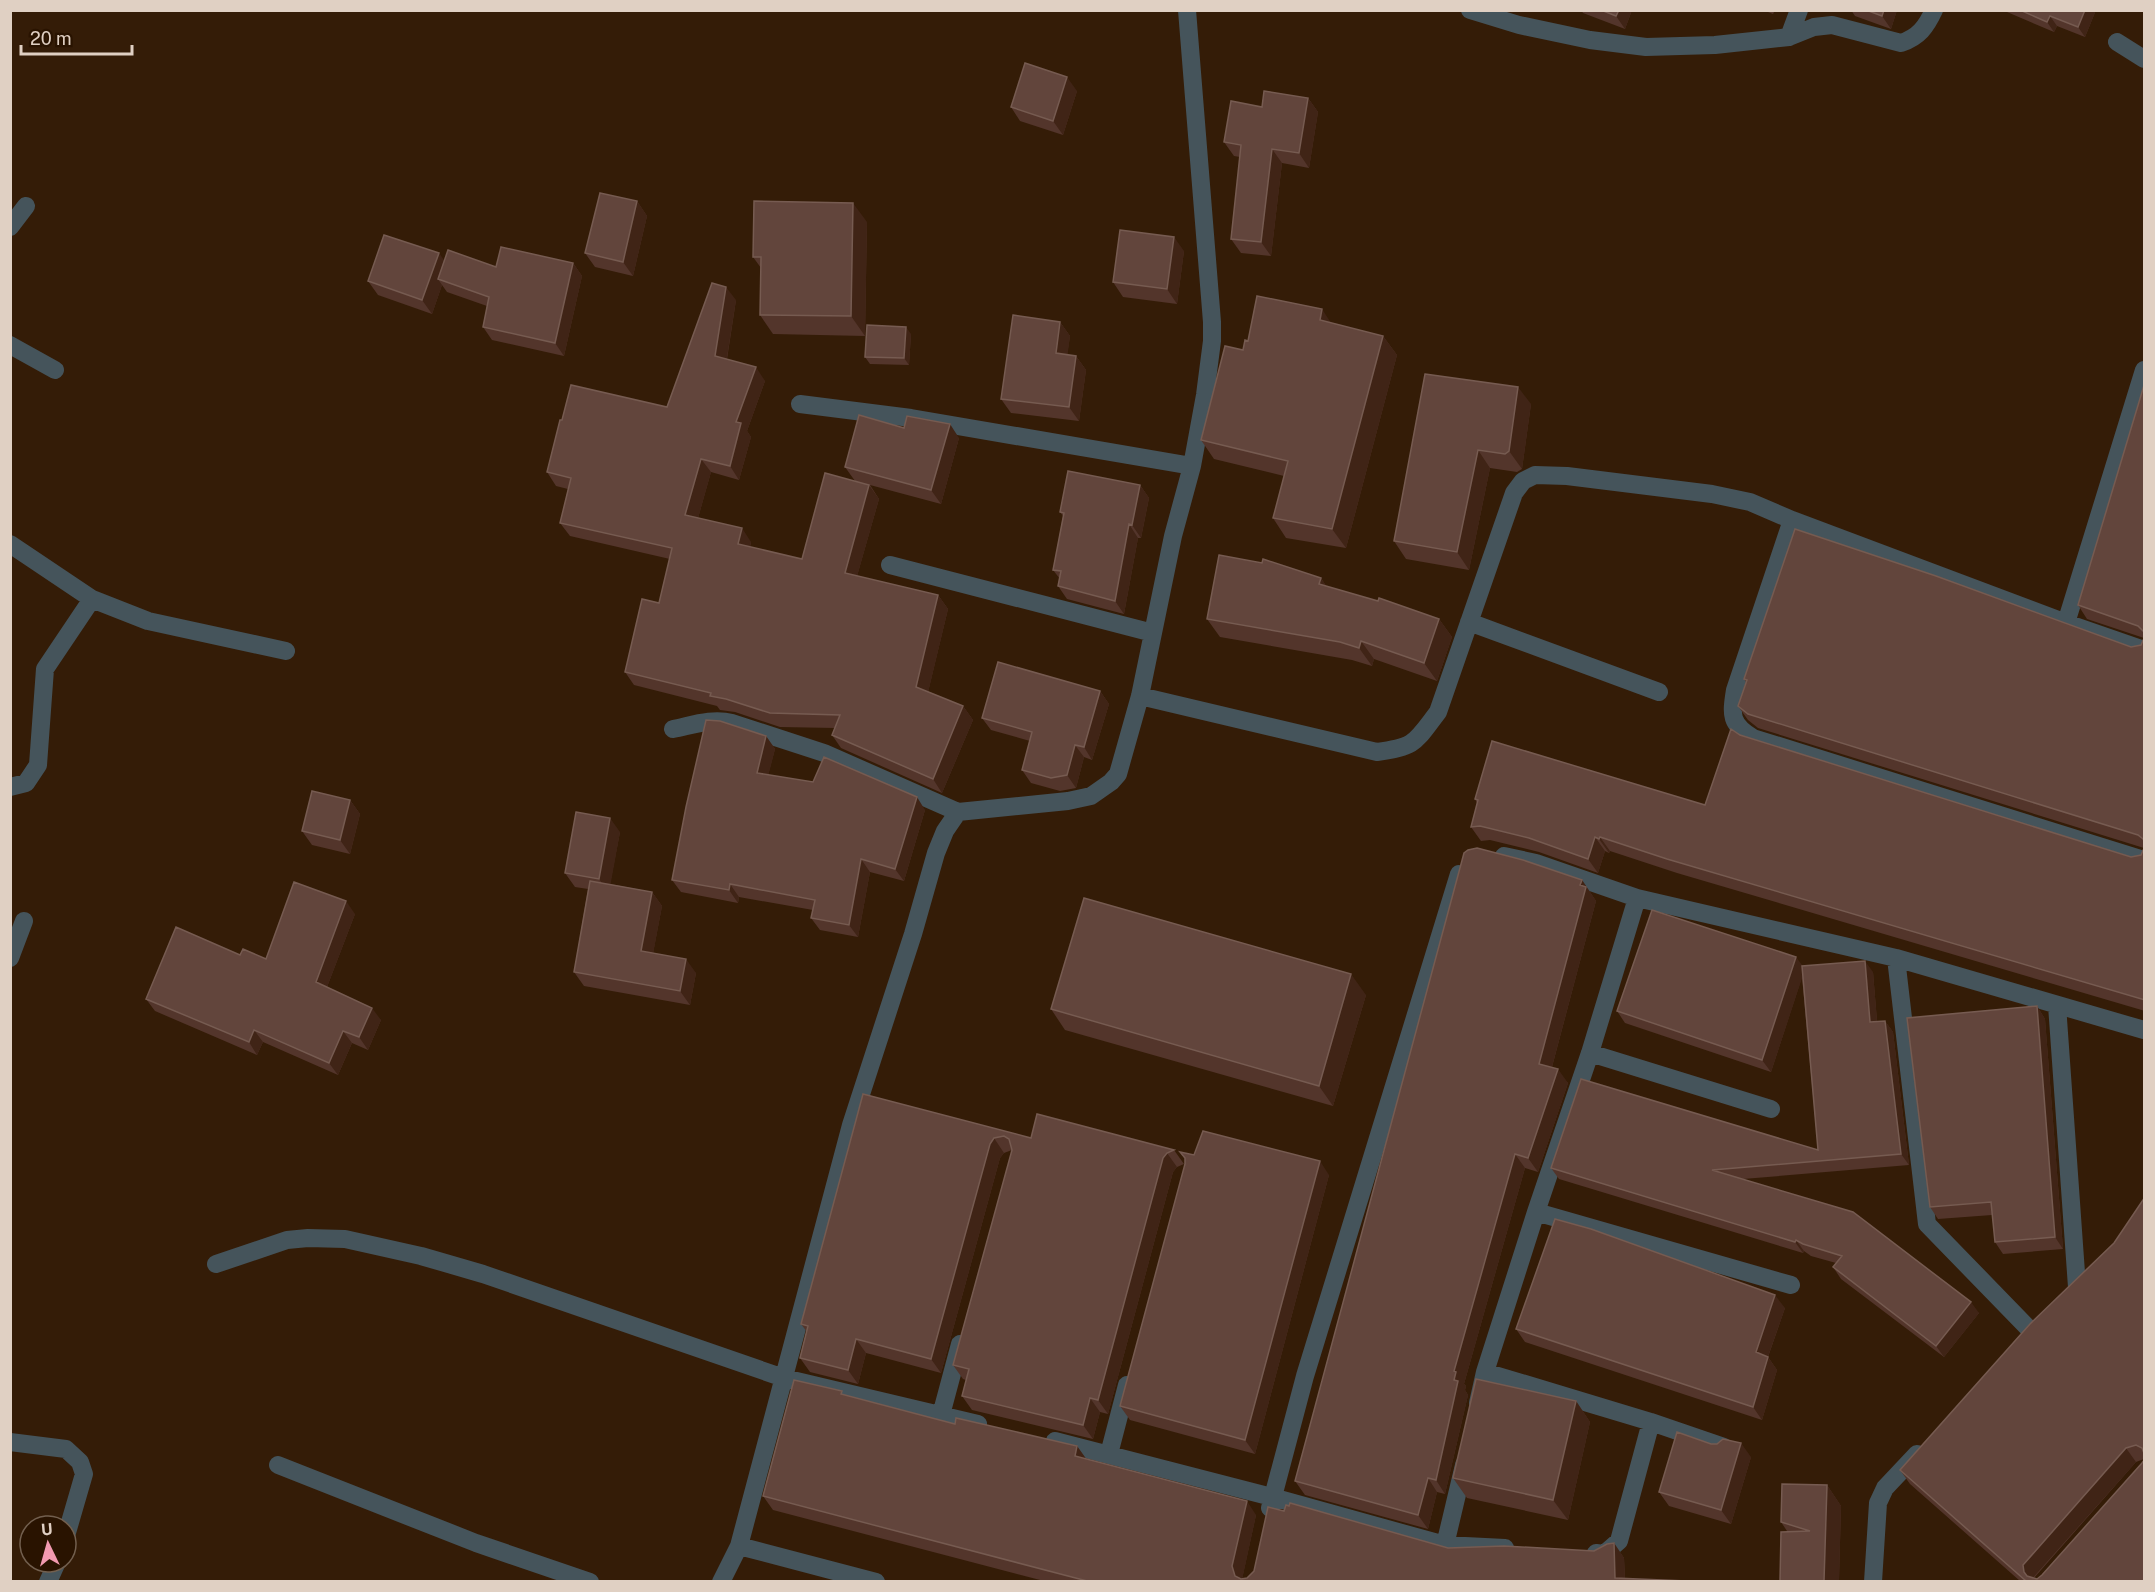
<svg xmlns="http://www.w3.org/2000/svg" width="2155" height="1592" viewBox="0 0 2155 1592" font-family="'Public Sans',sans-serif">
  <style>
    .lines { fill: none; stroke-linecap: round; stroke-linejoin: round }
    .minor { stroke: #45545b; stroke-width: 18 }
    .wall { fill: #53352b; fill-rule: evenodd }
    .shaded-wall { fill: #402416 }
    .building { fill: #62453c; stroke: #765b51; stroke-width: 1.5 }
  </style>
  <rect width="100%" height="100%" fill="#341c07"/>
  <g class="lines">
    <path class="minor" d="M1470,10L1519,25L1590,40L1646,47L1715,45L1789,37L1814,27L1832,25L1901,43C1919,37 1926,27 1934,10
      M1789,37L1799,10
      M2117,42L2144,59
      M10,227L26,206
      M10,345L55,370
      M800,404L911,418L1192,466
      M10,544L92,599L148,621L286,651
      M890,565L1153,633
      M1469,622L1659,692
      M2066,623L2144,370
      M2144,650L2066,623L1792,520L1735,690C1731,715 1730,724 1753,738L2144,860
      M1140,696L1377,752C1416,747 1415,742 1438,712L1514,493L1523,481L1535,475L1567,476L1712,494L1750,502L1792,520
      M673,729C693,725 712,718 732,723L824,753L958,812
      M10,787L26,783L38,765L45,669L92,599
      M1504,856L1536,863L1637,898L1896,958L2144,1030
      M10,958L24,921
      M1896,958L1927,1224L2031,1331
      M2057,1005L2077,1287
      M1590,1053L1771,1109
      M1536,1212L1791,1285
      M216,1264L287,1240L308,1238L345,1239L421,1256L483,1274L784,1378L978,1424
      M1485,1372L1651,1422L1724,1447
      M1478,1403L1485,1372L1536,1212L1590,1053L1637,898
      M941,1415L960,1344
      M1055,1441L1272,1497L1445,1545L1505,1548
      M10,1442L66,1449L80,1462L84,1474L66,1536
      M1109,1454L1127,1385
      M278,1465L476,1543L590,1582
      M1270,1508L1305,1376L1459,874
      M1445,1545L1464,1465
      M1596,1553L1604,1554L1619,1541L1651,1422
      M48,1582L57,1562
      M721,1582L739,1546
      M876,1582L739,1546L851,1125L913,934L936,853L945,831L958,812L1068,801L1091,796L1111,782L1118,774L1140,696L1173,536L1192,466L1205,395L1212,341V322L1187,10
      M1873,1582L1878,1503L1885,1488L1917,1454"/>
  </g>
  <path class="wall" d="M1581,10H1632L1625,29L1583,13Z
    M1763,10H1775L1773,14Z
    M1851,10H1897L1891,29L1855,16Z
    M2005,10H2096L2085,37L2057,26L2054,32L2007,12Z
    M1077,91L1063,135L1020,121L1011,107Z
    M1308,98L1318,112L1309,168L1282,163L1271,256L1241,253L1231,239L1240,157L1234,156L1224,142L1262,107Z
    M637,201L647,216L633,276L595,267L585,253Z
    M867,222L865,336L773,334L760,315L761,268L753,257Z
    M1184,251L1177,304L1123,297L1113,282Z
    M444,261L496,267L573,263L582,276L564,356L492,340L483,327L487,306L447,292L442,285L432,314L378,295L368,281Z
    M736,300L727,359L765,381L747,431L751,437L739,480L711,472L698,518L751,542L750,547L802,559L855,481L845,467L904,428L959,438L941,504L870,485L879,499L857,576L938,595L948,609L928,692L963,706L973,720L942,793L841,748L832,735L835,728L780,727L735,712L720,710L717,706L634,685L625,672L659,603L670,559L570,536L560,523L568,489L556,486L547,472L562,420L667,407Z
    M1060,322L1070,336L1067,355L1076,356L1086,370L1079,421L1011,413L1001,399Z
    M1331,323L1383,336L1397,355L1346,548L1286,538L1273,518L1284,476L1214,459L1201,440L1248,341Z
    M911,334L909,365L870,364L865,357Z
    M1425,374L1531,404L1522,469L1517,472L1490,468L1469,570L1406,559L1394,541Z
    M2145,382V1011L1677,873L1610,851L1609,853L1605,851L1598,873L1539,852L1490,840L1481,841L1471,827L1477,803L1475,799L1705,805L1740,735L2131,857L2141,855L2144,848L1758,728L1748,720L1738,706L1746,682L1744,679L2131,647L2141,645L2144,638L2087,619L2078,605Z
    M1140,485L1149,498L1141,538H1138L1124,614L1067,599L1058,586L1060,579L1053,570L1063,516L1060,512Z
    M1321,578L1326,586L1439,619L1452,637L1437,681L1374,659L1372,666L1352,660L1220,637L1207,619Z
    M1100,691L1109,704L1092,760L1084,757L1076,788L1060,791L1031,783L1022,770L1030,741L991,730L982,718Z
    M766,736L775,749L768,775L925,810L904,881L870,872L858,937L820,930L811,918L813,910L739,897L738,903L681,892L672,880Z
    M350,800L360,814L350,854L312,845L302,831Z
    M620,832L610,884L652,892L662,906L653,953L696,973L690,1005L584,986L574,972L588,889L575,887L565,873Z
    M1582,880L1596,901L1552,1067L1568,1083L1538,1172L1525,1168L1464,1384L1466,1386L1465,1390L1468,1395L1445,1494L1437,1492L1428,1529L1305,1495L1295,1481Z
    M355,914L327,987L381,1020L368,1050L352,1043L338,1075L263,1042L257,1055L155,1011L146,999L266,959Z
    M1803,966L1873,972L1877,1021H1885L1893,1032L1909,1165L1743,1179L1979,1313L1944,1357L1841,1279L1833,1267L1836,1263L1811,1256L1804,1251L1803,1253L1559,1179L1551,1168L1818,1150L1802,977L1771,1072L1625,1023L1617,1011Z
    M1366,995L1333,1106L1065,1030L1051,1009Z
    M2037,1006L2045,1019L2063,1249L2003,1254L1995,1242L1992,1215L1938,1219L1930,1207Z
    M863,1094L1031,1138L1174,1150L1184,1164L1177,1167L1173,1172L1108,1414L1100,1412L1093,1439L972,1410L962,1396L966,1380L963,1379L953,1365L1012,1150L1004,1153L1000,1158L941,1373L866,1353L858,1384L810,1372L800,1358L807,1332L801,1324Z
    M1180,1152L1194,1155L1329,1175L1255,1454L1130,1420L1120,1406L1185,1164V1159Z
    M2145,1197V1581H2020L1910,1484L1900,1470L2114,1243ZM2144,1459L2142,1463L2042,1575L2037,1579L2034,1578L2136,1462Z
    M1785,1308L1768,1357L1777,1370L1762,1420L1525,1342L1516,1329Z
    M845,1395L955,1424L1077,1446L1086,1459L1256,1515L1242,1579L1247,1578L1254,1571L1284,1511L1448,1548L1594,1551L1614,1543L1624,1558L1625,1579L1687,1581H1044L773,1510L763,1496Z
    M1576,1401L1590,1422L1568,1520L1467,1498L1453,1478Z
    M1751,1457L1731,1524L1669,1506L1659,1492Z
    M1827,1485L1841,1506L1839,1581H1780L1787,1531L1781,1522Z"/>
  <path class="shaded-wall" d="M1619,10H1632L1625,29L1616,16Z
    M1884,10H1897L1891,29L1882,16Z
    M2085,10H2096L2085,37L2078,27Z
    M2050,16L2057,26L2054,32L2047,22Z
    M1067,77L1077,91L1063,135L1053,121Z
    M1308,98L1318,112L1309,168L1299,153Z
    M1272,149L1282,163L1271,256L1261,242Z
    M637,201L647,216L633,276L623,262Z
    M853,203L867,222L865,336L851,316Z
    M1174,237L1184,251L1177,304L1167,289Z
    M439,253L449,267L438,279L442,285L432,314L422,300Z
    M573,263L582,276L564,356L555,343Z
    M726,287L736,300L725,370L715,356Z
    M1322,309L1335,329L1320,320Z
    M1060,322L1070,336L1066,367L1056,353Z
    M906,327L911,334L909,365L904,358Z
    M1383,336L1397,355L1346,548L1332,529Z
    M1076,356L1086,370L1079,421L1069,407Z
    M756,367L765,381L747,431L751,437L739,480L730,466L736,422Z
    M1518,387L1531,404L1522,469L1509,451Z
    M950,424L959,438L941,504L931,490Z
    M1478,450L1490,468L1469,570L1457,552Z
    M701,459L711,472L695,529L685,515Z
    M869,485L879,499L854,587L845,573Z
    M1140,485L1149,498L1141,538L1132,525Z
    M1129,524L1138,538L1124,614L1115,601Z
    M742,528L751,542L748,557L738,544Z
    M1321,578L1333,596L1319,584Z
    M938,595L948,609L926,701L916,687Z
    M1439,619L1452,637L1437,681L1424,663Z
    M1361,641L1374,659L1372,666L1359,648Z
    M1100,691L1109,704L1092,760L1084,747Z
    M963,706L973,720L942,793L933,779Z
    M766,736L775,749L766,785L757,773Z
    M1075,745L1084,757L1076,788L1067,775Z
    M917,797L925,810L904,881L895,869Z
    M350,800L360,814L350,854L340,840Z
    M610,818L620,832L609,893L599,879Z
    M1595,837L1605,851L1598,873L1588,859Z
    M1600,837L1610,851L1609,853L1599,839Z
    M861,859L870,872L858,937L849,925Z
    M1582,880L1596,901L1549,1078L1539,1064Z
    M730,884L739,897L738,903L729,890Z
    M652,892L662,906L651,965L641,951Z
    M346,901L355,914L324,995L316,982Z
    M1796,957L1805,969L1771,1072L1762,1060Z
    M686,959L696,973L690,1005L680,991Z
    M1865,961L1873,972L1878,1033L1870,1022Z
    M1351,974L1366,995L1333,1106L1319,1086Z
    M2037,1006L2045,1019L2063,1249L2055,1237Z
    M372,1008L381,1020L368,1050L359,1037Z
    M1885,1021L1893,1032L1909,1165L1901,1154Z
    M254,1030L263,1042L257,1055L249,1042Z
    M343,1031L352,1043L338,1075L329,1063Z
    M1558,1069L1568,1083L1538,1172L1528,1158Z
    M994,1138L1004,1153L1000,1158L941,1373L931,1359L990,1144Z
    M1167,1153L1177,1167L1173,1172L1108,1414L1098,1400L1163,1158Z
    M1515,1154L1525,1168L1464,1384L1466,1386L1465,1390L1468,1395L1445,1494L1436,1480L1454,1380V1371Z
    M1320,1161L1329,1175L1255,1454L1245,1440Z
    M1796,1240L1804,1251L1803,1253L1795,1242Z
    M1775,1295L1785,1308L1765,1365L1756,1352Z
    M1971,1302L1979,1313L1944,1357L1936,1346Z
    M856,1339L866,1353L858,1384L848,1370Z
    M1768,1357L1777,1370L1762,1420L1753,1407Z
    M1090,1398L1100,1412L1093,1439L1083,1425Z
    M1576,1401L1590,1422L1568,1520L1553,1500Z
    M1741,1443L1751,1457L1731,1524L1721,1510Z
    M1077,1446L1087,1460L1075,1456Z
    M2126,1448L2136,1462L2030,1581L2024,1572L2023,1565Z
    M1428,1478L1437,1492L1428,1529L1418,1515Z
    M1827,1485L1841,1506L1839,1581H1824Z
    M1247,1501L1256,1515L1242,1580L1235,1576L1232,1566Z
    M1614,1543L1624,1558L1625,1581L1615,1578Z"/>
  <path class="building" d="M1601,10H1619L1616,16Z
    M1866,10H1884L1882,16Z
    M2020,10H2085L2078,27L2050,16L2047,22Z
    M1025,63L1067,77L1053,121L1011,107Z
    M1264,91L1308,98L1299,153L1272,149L1261,242L1231,239L1241,145L1224,142L1231,101L1262,107Z
    M600,193L637,201L623,262L585,253Z
    M754,201L853,203L851,316L760,315L761,257H753Z
    M1120,230L1174,237L1167,289L1113,282Z
    M384,235L439,253L422,300L368,281Z
    M501,247L573,263L555,343L483,327L489,297L438,279L448,250L496,267Z
    M712,283L726,287L715,356L756,367L736,422L741,423L730,466L701,459L685,515L742,528L738,544L802,559L825,473L869,485L845,573L938,595L916,687L963,706L933,779L832,735L840,715L770,713L726,699L710,696L711,693L625,672L642,599L659,603L672,548L560,523L571,478L547,472L560,420H562L571,385L667,407Z
    M1257,296L1322,309L1320,320L1383,336L1332,529L1273,518L1288,461L1201,440L1225,346L1243,350L1245,340L1248,341Z
    M1013,315L1060,322L1056,353L1076,356L1069,407L1001,399Z
    M867,325L906,327L904,358L865,357Z
    M1425,374L1518,387L1509,451L1505,454L1478,450L1457,552L1394,541Z
    M2145,382V633L2138,626L2078,605Z
    M859,415L904,428L907,416L950,424L931,490L845,467Z
    M1068,471L1140,485L1132,525L1129,524L1115,601L1058,586L1061,571L1053,570L1064,513L1060,512Z
    M1795,529L1936,576L2131,647L2141,645L2145,636V843L2143,839L2138,835L1748,714L1738,706L1747,680L1744,679Z
    M1219,555L1262,563L1263,559L1321,578L1319,584L1378,601L1379,598L1439,619L1424,663L1361,641L1359,648L1340,642L1207,619Z
    M998,662L1100,691L1084,747L1075,745L1067,775L1051,778L1022,770L1032,732L982,718Z
    M706,720L720,721L766,736L757,773L813,782L824,757L917,797L895,869L861,859L849,925L811,918L815,900L730,884L729,890L672,880L686,807Z
    M1731,729L1740,735L2131,857L2141,855L2145,846V1000L1667,859L1600,837L1599,839L1595,837L1588,859L1529,838L1480,826L1471,827L1478,800L1475,799L1492,741L1705,805Z
    M312,791L350,800L340,840L302,831Z
    M576,812L610,818L599,879L565,873Z
    M1477,848L1523,860L1582,880L1580,885L1586,887L1539,1064L1558,1069L1528,1158L1515,1154L1454,1371L1456,1372L1454,1380L1458,1381L1436,1480L1428,1478L1418,1515L1295,1481L1464,853L1468,850Z
    M590,881L652,892L641,951L686,959L680,991L574,972Z
    M294,882L346,901L316,982L372,1008L359,1037L343,1031L329,1063L254,1030L249,1042L146,999L176,927L240,955L243,949L266,959Z
    M1084,898L1351,974L1319,1086L1051,1009Z
    M1652,910L1796,957L1762,1060L1617,1011Z
    M1865,961L1870,1022L1885,1021L1901,1154L1712,1170L1853,1212L1971,1302L1936,1346L1833,1267L1842,1256L1803,1244L1796,1240L1795,1242L1551,1168L1581,1079L1818,1150L1802,966Z
    M2037,1006L2055,1237L1995,1242L1991,1202L1930,1207L1907,1018Z
    M863,1094L1031,1138L1037,1114L1174,1150L1167,1153L1163,1158L1098,1400L1090,1398L1083,1425L962,1396L969,1369L953,1365L1012,1150L1009,1139L1004,1136L994,1138L990,1144L931,1359L856,1339L848,1370L800,1358L808,1326L801,1324Z
    M1203,1131L1320,1161L1245,1440L1120,1406L1185,1164V1158L1180,1152L1194,1155Z
    M2145,1197V1456L2142,1448L2136,1445L2126,1448L2023,1565L2024,1572L2027,1576L2037,1579L2042,1575L2142,1463L2145,1459V1581H2026L1900,1470L2030,1324L2114,1243Z
    M1555,1219L1591,1229L1775,1295L1756,1352L1768,1357L1753,1407L1516,1329Z
    M1476,1379L1576,1401L1553,1500L1453,1478Z
    M794,1380L842,1391L841,1394L955,1424L956,1418L1077,1446L1075,1456L1247,1501L1232,1566L1235,1576L1241,1579L1247,1578L1254,1571L1268,1507L1284,1511L1286,1505L1289,1506L1290,1503L1448,1548L1504,1546L1594,1551L1607,1544L1614,1543L1615,1578L1687,1581H1087L763,1496Z
    M1677,1432L1711,1444H1717L1723,1439L1741,1443L1721,1510L1659,1492Z
    M1782,1484L1827,1485L1824,1581H1780L1781,1532L1810,1531L1781,1522Z"/>
  <rect width="2155" height="1592" fill="none" stroke="#e0d0c3" stroke-width="24"/>
  <g transform="translate(48 1544) rotate(355)"><circle r="28" fill="#291300" stroke="#725f4e" stroke-width="1.5"/>
  <path d="M0-4.5L10 22L0 15L-10 22Z" fill="#f29ab0"/>
  <text y="-9" font-size="16" font-weight="bold" text-anchor="middle" fill="#e0d0c3">U</text>
  </g>
  <path d="M21 45v9h111v-9" fill="none" stroke="#e0d0c3" stroke-width="3"/>
  <text x="30" y="45" font-size="18" fill="#e0d0c3" stroke="#291300" stroke-width="4.5" paint-order="stroke">20 m</text>
</svg>
